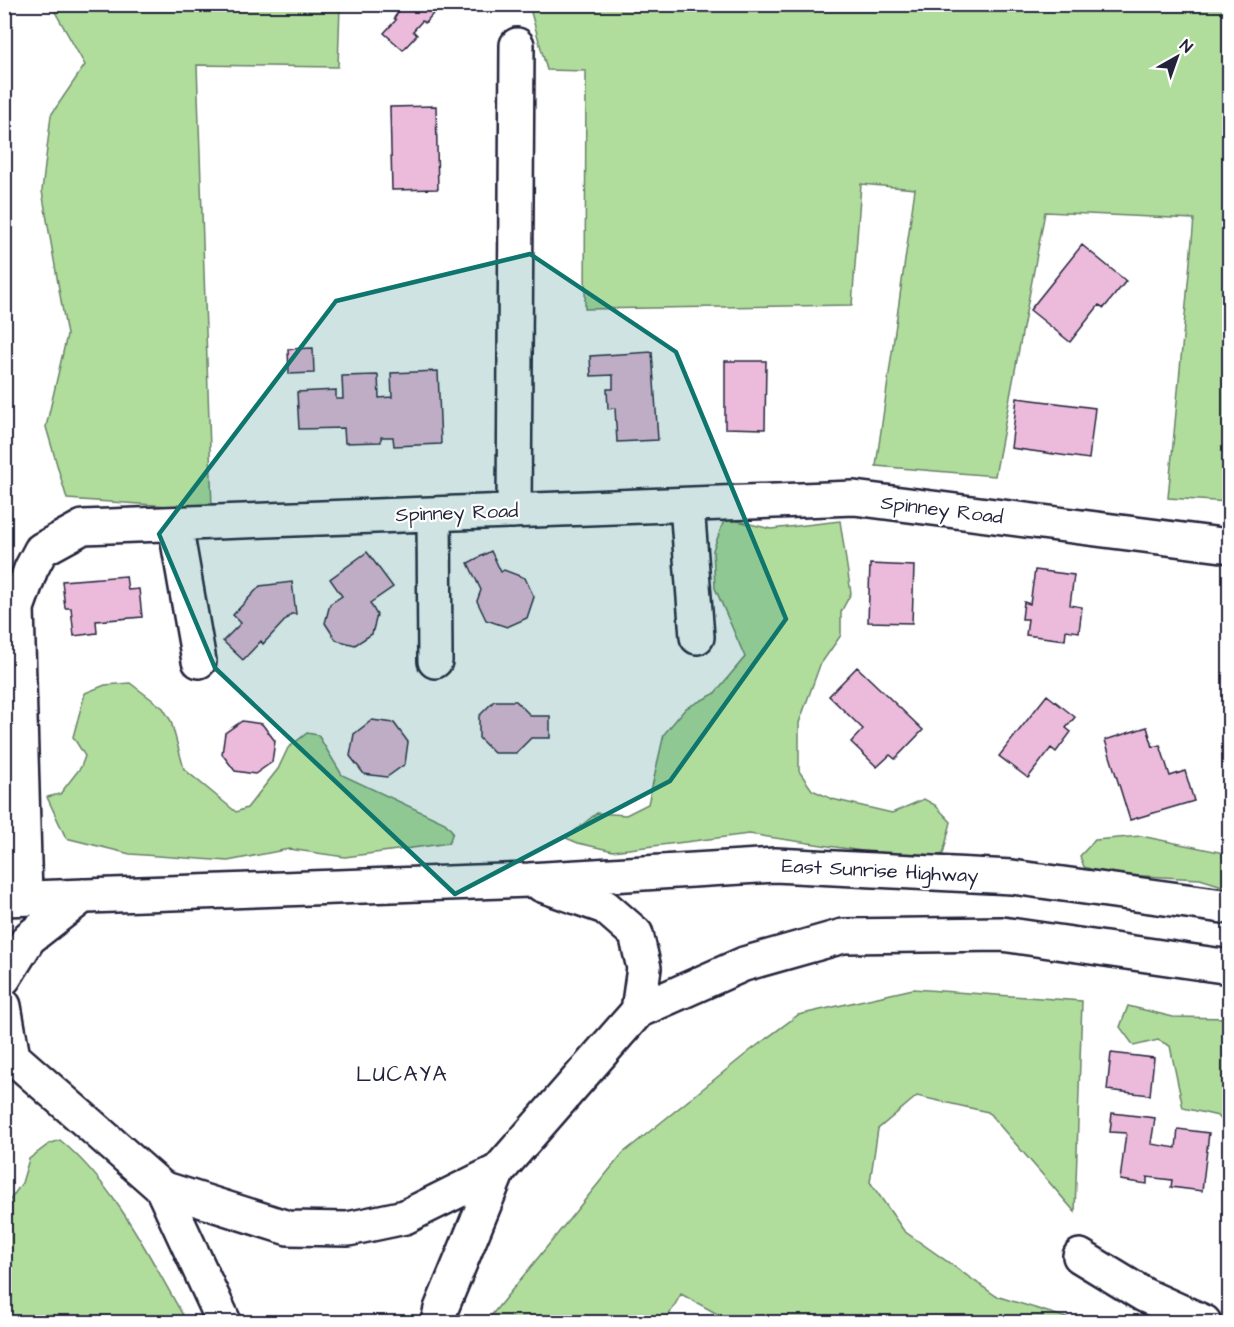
<svg xmlns="http://www.w3.org/2000/svg" width="1234" height="1327" viewBox="0 0 1234 1327" font-family="'Architects Daughter',sans-serif">
  <style>
    .green { fill: #b0dd9b; stroke: #69806b; stroke-width: 1.5 }
    .building { fill: #ecbbdc; stroke: #22223b; stroke-width: 1.5 }
    .lines { fill: none; stroke-linecap: round; stroke-linejoin: round }
    .minor-casing { stroke: #22223b; stroke-width: 38 }
    .major-casing { stroke: #22223b; stroke-width: 38 }
    .path { stroke: #22223b; stroke-width: 4; stroke-dasharray: 6 4.5; stroke-linecap: butt }
    .minor { stroke: #fff; stroke-width: 33 }
    .major { stroke: #fff; stroke-width: 33 }
    .marked { fill: #0f766e; fill-opacity: 0.2; stroke: #0f766e; stroke-width: 4.5; stroke-linejoin: round }
    .labels { text-anchor: middle; dominant-baseline: central; stroke-width: 4.5; stroke-linejoin: round; paint-order: stroke }
    .street-label { font-size: 20px; fill: #22223b; stroke: #fff }
    .quarter-label { font-size: 22px; letter-spacing: 1.5px; fill: #22223b; stroke: #fff }
  </style>
  <rect width="100%" height="100%" fill="#fff"/>
  <filter id="ink" filterUnits="userSpaceOnUse"><feTurbulence type="fractalNoise" baseFrequency=".0167" numOctaves="2"/><feDisplacementMap in="SourceGraphic" scale="12" xChannelSelector="R" yChannelSelector="G"/><feConvolveMatrix kernelMatrix="1 2 1 2 8 2 1 2 1" color-interpolation-filters="sRGB"/></filter>
  <g filter="url(#ink)">
    <path class="green" d="M54,5H340L338,67L197,65L212,509L67,499L46,427L67,335L42,191L51,115L85,65L54,10Z
      M529,5H1229V502L1168,498L1194,219L1045,212L995,476L876,466L915,189L861,184L852,305L585,309L586,71L547,70Z
      M725,518L771,529L840,521L851,593L841,612V635L820,665L799,723V771L812,790L832,799L892,813L924,799L935,805L951,822L943,854L922,860L749,834L613,851L578,843L566,838L597,813L626,815L648,804L664,734L686,708L714,694L745,657L715,588L713,550Z
      M130,683L163,708L171,721L184,769L236,812L247,808L278,769L288,748L307,733L318,735L342,775L445,823L453,832L449,843L345,857L289,849L228,861L130,854L66,838L47,797L60,794L81,767L85,756L73,737L85,693L105,685Z
      M1141,836L1229,854V888L1200,879L1106,874L1084,867L1080,856L1095,840Z
      M913,989L1082,1001L1075,1212L988,1112L917,1096L878,1129L870,1182L904,1231L996,1296L1080,1322H732L681,1294L665,1322H486L623,1153L751,1050L798,1015Z
      M1128,1006L1173,1017L1229,1018V1129L1218,1116L1183,1108L1170,1046L1158,1040L1134,1046L1120,1027Z
      M60,1140C118,1188 150,1259 187,1322H5V1207L22,1183L29,1159L49,1144Z"/>
    <path class="building" d="M404,4H435L438,8L425,23L422,21L413,31L417,35L403,50L384,33L396,20L394,18Z
      M436,106L438,189L392,190L390,107Z
      M1082,245L1126,281L1104,308L1099,305L1070,342L1030,310Z
      M313,348L314,373L289,374L288,349Z
      M652,352L658,440L617,442L615,408L608,409L607,389H613V375L591,376L590,356Z
      M725,361H766L765,429L725,428Z
      M438,371L441,444L394,446L393,437H381V442L345,443L344,428L299,429L297,392L336,390V399H343L342,376L378,375L379,398L392,397L391,373Z
      M1017,398L1095,408L1089,459L1011,448Z
      M491,551L501,572L504,570L525,578L534,597L527,618L507,627L486,620L477,601L481,590L468,563Z
      M367,552L393,587L370,603L377,615L372,634L355,645L336,640L325,623L330,604L342,596L330,579Z
      M870,564L914,566L912,623L868,622Z
      M1035,570L1074,575L1070,605L1082,607L1079,632L1066,630L1065,640L1026,635L1028,619H1022L1024,602L1030,604Z
      M126,576L128,590L139,589L142,617L96,621L97,633L74,636L71,608H65L62,581Z
      M292,582L296,614H291L263,644L261,641L243,660L223,641L241,623L233,615L260,586Z
      M857,667L923,730L895,759L890,755L877,767L851,742L863,729L829,696Z
      M1047,695L1075,717L1066,728L1071,732L1056,752L1051,748L1028,778L999,756Z
      M494,701H516L531,716H550V738H531L516,753H494L479,738V716Z
      M372,720L394,723L408,742L405,764L387,777L364,774L350,756L354,734Z
      M242,721L262,724L275,741L272,762L255,774L235,771L222,754L225,733Z
      M1147,727L1153,747L1160,745L1170,776L1185,771L1194,801L1130,820L1105,740Z
      M1111,1053L1154,1058L1150,1095L1107,1090Z
      M1112,1113L1155,1118L1151,1144L1176,1148L1178,1129L1209,1133L1202,1191L1171,1187L1172,1180L1147,1177V1184L1120,1180L1126,1133L1110,1132Z"/>
    <g class="lines">
      <g class="minor-casing">
        <path id="minor" d="M687,505L697,637
          M514,511L517,45
          M434,514L435,661
          M175,524L199,661
          M25,898L17,608L31,569L41,550L83,527L854,498L1230,546
          M1080,1256L1144,1295L1204,1322"/>
      </g>
      <g class="major-casing">
        <path id="major" d="M4,899L529,880L775,865L1012,877L1230,907
          M4,978L29,938L83,896
          M4,1006L13,1057
          M638,1011L744,964L843,936L1002,934L1230,967
          M4,1053L13,1057L162,1188L288,1228L348,1229L405,1217L498,1171L638,1011L644,968L636,934L605,907L542,885
          M162,1188L224,1322
          M438,1322L441,1309L498,1171"/>
      </g>
      <path class="path" d="M680,1320L685,1322"/>
      <use href="#minor" class="minor"/>
      <use href="#major" class="major"/>
    </g>
  </g>
  <path class="marked" d="M530,254L676,352L786,619L670,781L455,894L215,668L159,534L336,301Z"/>
  <g class="labels">
    <g class="street-label">
      <text transform="translate(942 510) rotate(7)">Spinney Road</text>
      <text transform="translate(457 513) rotate(-2)">Spinney Road</text>
      <text transform="translate(880 871) rotate(3)">East Sunrise Highway</text>
    </g>
    <g class="quarter-label">
      <text x="402" y="1074">LUCAYA</text>
    </g>
  </g>
  <rect width="1234" height="1327" fill="none" stroke="#fff" stroke-width="24"/>
  <rect x="12" y="12" width="1210" height="1303" fill="none" stroke="#22223b" stroke-width="2" filter="url(#ink)"/>
  <g transform="translate(1177 57) rotate(40)" stroke="#ffffff" stroke-width="4.5" paint-order="stroke">
  <path d="M0-4.5L10 22L0 15L-10 22Z" fill="#22223b"/>
  <text y="-9" font-size="16" font-weight="bold" text-anchor="middle" fill="#22223b">N</text>
  </g>
</svg>
